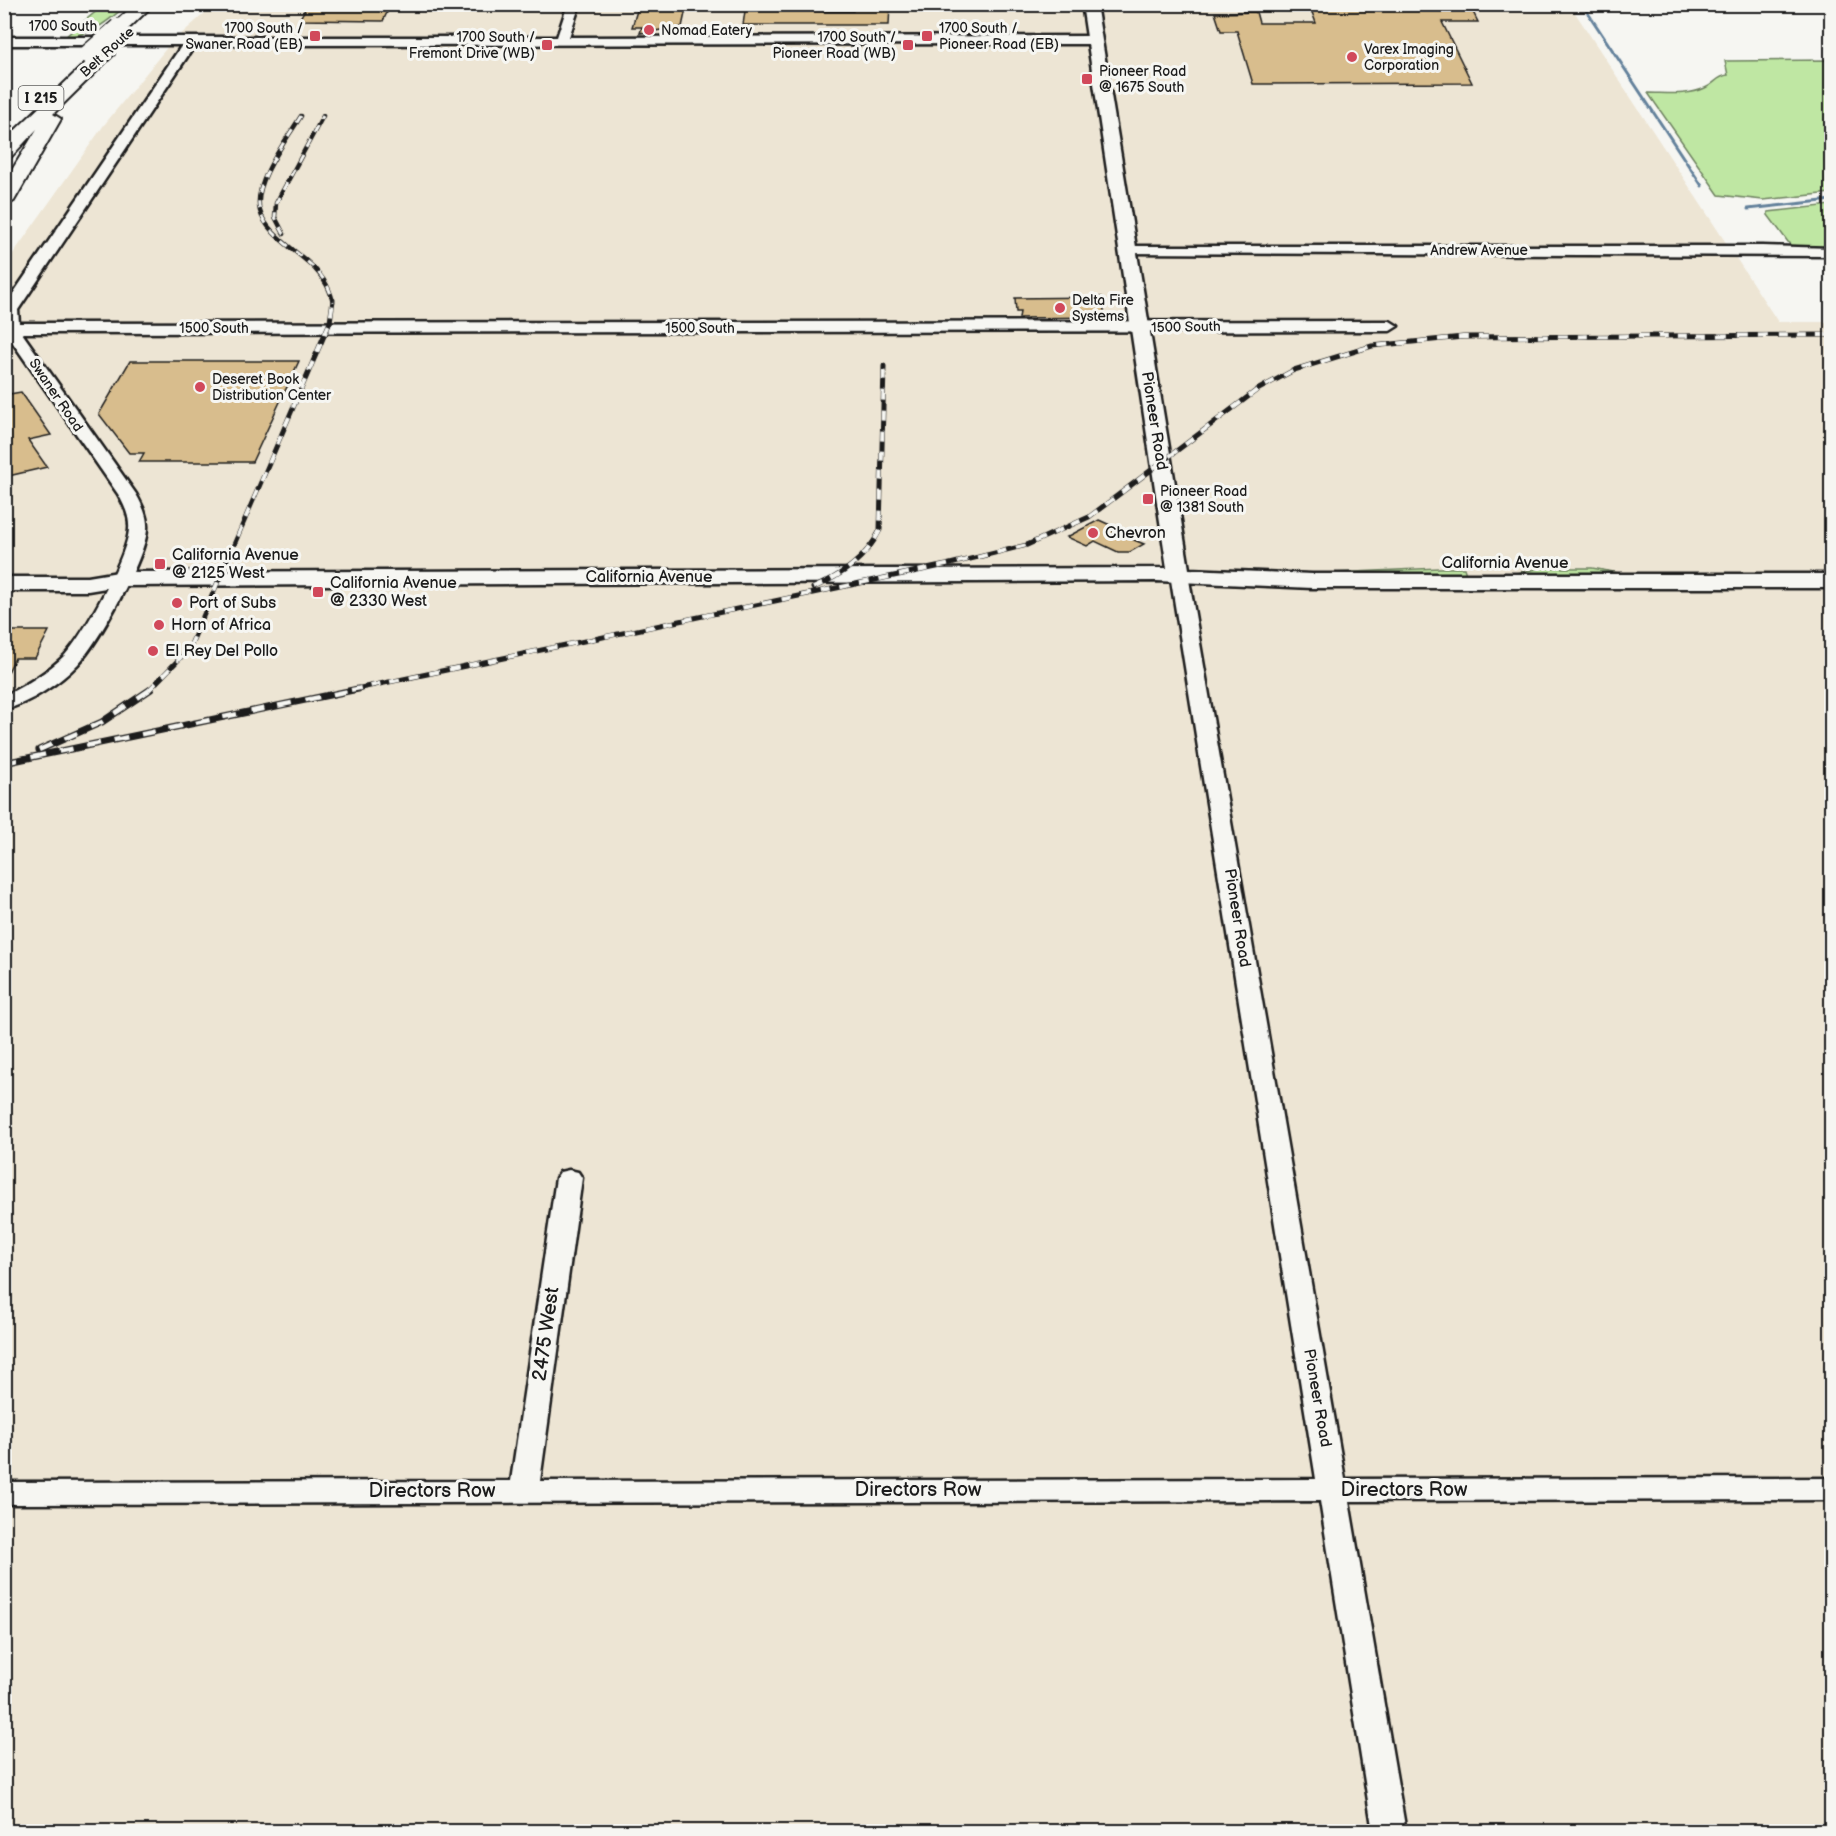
<svg xmlns="http://www.w3.org/2000/svg" width="1836" height="1836" viewBox="0 0 1836 1836" font-family="'Balsamiq Sans',sans-serif">
  <style>
    .built { fill: #ede5d4 }
    .green { fill: #bfe7a3; stroke: #6e8260; stroke-width: 1.5 }
    .lines { fill: none; stroke-linecap: round; stroke-linejoin: round }
    .stream { stroke: #63819b; stroke-width: 3 }
    .building { fill: #d8bd8d; stroke: #1c1c1c; stroke-width: 1.5 }
    .minor-casing { stroke: #1c1c1c; stroke-width: 5 }
    .major-casing { stroke: #1c1c1c; stroke-width: 5 }
    .highway-casing { stroke: #1c1c1c; stroke-width: 4 }
    .minor { fill: #f6f6f2; fill-rule: evenodd }
    .major { fill: #f6f6f2; fill-rule: evenodd }
    .highway { fill: #f6f6f2; fill-rule: evenodd }
    .rail-far2-casing { stroke: #1c1c1c; stroke-width: 4.5 }
    .rail-far1-casing { stroke: #1c1c1c; stroke-width: 5 }
    .rail-casing { stroke: #1c1c1c; stroke-width: 7 }
    .rail-far2 { stroke: #f6f6f2; stroke-width: 3; stroke-dasharray: 8; stroke-linecap: butt }
    .rail-far1 { stroke: #f6f6f2; stroke-width: 4; stroke-dasharray: 10; stroke-linecap: butt }
    .rail { stroke: #f6f6f2; stroke-width: 4.5; stroke-dasharray: 14; stroke-linecap: butt }
    .highway-bridge-casing { stroke: #1c1c1c; stroke-width: 22; stroke-linecap: butt }
    .highway-bridge { stroke: #f6f6f2; stroke-width: 19 }
    .poi-dot { fill: #d1495b; stroke: #f6f6f2; stroke-width: 2 }
    .labels { text-anchor: middle; dominant-baseline: central; stroke-width: 6; stroke-linejoin: round; paint-order: stroke }
    .far-street-label { font-size: 14px; fill: #1c1c1c; stroke: #f6f6f2 }
    .far-poi-label { font-size: 14px; fill: #1c1c1c; stroke: #f6f6f2; text-anchor: start }
    .shield { fill: #f6f6f2; stroke: #5d5d5c; stroke-width: 1.5 }
    .shield-label { font-size: 15px; font-weight: bold; fill: #1c1c1c }
    .street-label { font-size: 16px; fill: #1c1c1c; stroke: #f6f6f2 }
    .poi-label { font-size: 16px; fill: #1c1c1c; stroke: #f6f6f2; text-anchor: start }
    .near-street-label { font-size: 20px; fill: #1c1c1c; stroke: #f6f6f2 }
  </style>
  <rect width="100%" height="100%" fill="#f6f6f2"/>
  <filter id="ink" filterUnits="userSpaceOnUse"><feTurbulence type="fractalNoise" baseFrequency=".0167" numOctaves="2"/><feDisplacementMap in="SourceGraphic" scale="12" xChannelSelector="R" yChannelSelector="G"/><feConvolveMatrix kernelMatrix="1 2 1 2 8 2 1 2 1" color-interpolation-filters="sRGB"/></filter>
  <g filter="url(#ink)">
    <path class="built" d="M215,4L1570,5L1778,322H1831V1831L5,1832V265L104,125L169,45Z"/>
    <path class="green" d="M104,5H127C107,21 93,36 66,36Z
      M1831,60V193L1763,200L1719,195L1648,93C1666,93 1688,96 1705,88C1715,84 1717,76 1728,75L1725,61Z
      M1831,205V248L1791,246L1768,215V212Z
      M1439,568H1464L1467,577L1312,574Z
      M1542,568H1592L1619,573C1585,577 1548,581 1515,573Z"/>
    <g class="lines">
      <path class="stream" d="M1582,4L1702,186
        M1748,209L1832,200"/>
    </g>
    <path class="building" d="M308,4H391L383,21L299,20Z
      M639,4H687L682,27L640,33L642,27H632Z
      M746,4H782V11H853L854,4H890L889,25H743Z
      M1309,4H1469L1478,22H1442L1472,83L1253,84L1237,31H1221L1215,13L1256,12L1259,23H1316Z
      M1102,297L1105,317L1019,318L1020,312H1016L1015,298Z
      M130,361H299L252,462H139L144,453H129L99,414Z
      M21,392L51,435L28,440L47,467L4,477V395Z
      M1099,520L1119,529L1113,532L1144,544L1130,552H1118L1095,541L1087,546L1067,537Z
      M4,631H49L35,658H15L4,680Z"/>
    <g class="lines">
      <g class="minor-casing">
        <path id="minor" d="M568,4H580L569,37L1093,36L1099,40L1093,44L195,45L18,310L19,323L1390,321L1398,326L1390,331L22,333L136,494C142,505 148,516 147,529C146,557 99,642 78,664C60,683 30,703 4,710V696C26,685 48,672 65,655C84,635 128,555 129,529C130,516 124,505 118,494L4,330V307L182,45H4V37H557Z
          M1127,246H1762L1832,248V256L1122,253L1120,250Z
          M1179,568L1188,574L1345,1479L1832,1478V1500L1349,1501L1406,1832H1373L1320,1501L4,1504V1482L511,1481L556,1178L560,1172L569,1170L578,1172L582,1178L540,1481L1316,1479L1170,574Z"/>
      </g>
      <g class="major-casing">
        <path id="major" d="M1082,4H1096L1189,569L1312,574H1832V588H1312L1157,581L118,586L88,591H4V577H88L118,572L1167,568Z"/>
      </g>
      <g class="highway-casing">
        <path id="highway" d="M135,4H154L125,32H113L110,28L113,24Z
          M105,49L114,54L53,114L61,119L14,201L4,207V183L37,129L11,157L4,159V141L99,50Z"/>
      </g>
      <use href="#minor" class="minor"/>
      <use href="#major" class="major"/>
      <use href="#highway" class="highway"/>
      <g class="rail-far2-casing">
        <path id="rail-far2" d="M301,116C287,139 252,184 260,211C265,230 288,245 303,258C318,270 329,283 333,302
          M284,234L275,217L276,203L323,116"/>
      </g>
      <g class="rail-far1-casing">
        <path id="rail-far1" d="M813,588C842,575 866,559 880,530L884,366
          M149,690L189,649L330,322L333,300
          M351,690L946,565L1027,545L1089,517L1257,390L1294,370L1372,346L1463,337L1832,335"/>
      </g>
      <g class="rail-casing">
        <path id="rail" d="M39,750L102,722L151,689
          M4,763L358,689"/>
      </g>
      <use href="#rail-far2" class="rail-far2"/>
      <use href="#rail-far1" class="rail-far1"/>
      <use href="#rail" class="rail"/>
      <g class="highway-bridge-casing">
        <path id="highway-bridge" d="M89,54L119,28"/>
      </g>
      <use href="#highway-bridge" class="highway-bridge"/>
    </g>
  </g>
  <g class="poi-dot">
    <circle cx="649" cy="30" r="6"/>
    <rect x="309" y="30" width="12" height="12" rx="3"/>
    <rect x="921" y="30" width="12" height="12" rx="3"/>
    <rect x="541" y="39" width="12" height="12" rx="3"/>
    <rect x="902" y="39" width="12" height="12" rx="3"/>
    <circle cx="1352" cy="57" r="6"/>
    <rect x="1081" y="73" width="12" height="12" rx="3"/>
    <circle cx="1060" cy="308" r="6"/>
    <circle cx="200" cy="387" r="6"/>
    <rect x="1142" y="493" width="12" height="12" rx="3"/>
    <circle cx="1093" cy="533" r="6"/>
    <rect x="154" y="558" width="12" height="12" rx="3"/>
    <rect x="312" y="586" width="12" height="12" rx="3"/>
    <circle cx="177" cy="603" r="6"/>
    <circle cx="159" cy="625" r="6"/>
    <circle cx="153" cy="651" r="6"/>
  </g>
  <g class="labels">
    <g class="far-street-label">
      <text x="63" y="26">1700 South</text>
      <text transform="translate(107 52) rotate(-42)">Belt Route</text>
      <text x="1479" y="250">Andrew Avenue</text>
      <text transform="translate(1186 327) rotate(-1)">1500 South</text>
      <text x="214" y="328">1500 South</text>
      <text x="700" y="328">1500 South</text>
      <text transform="translate(56 395) rotate(56)">Swaner Road</text>
    </g>
    <g class="far-poi-label">
      <text x="303" y="28" text-anchor="end">1700 South /<tspan x="303" dy="16">Swaner Road (EB)</tspan></text>
      <text x="939" y="28">1700 South /<tspan x="939" dy="16">Pioneer Road (EB)</tspan></text>
      <text x="661" y="30">Nomad Eatery</text>
      <text x="535" y="37" text-anchor="end">1700 South /<tspan x="535" dy="16">Fremont Drive (WB)</tspan></text>
      <text x="896" y="37" text-anchor="end">1700 South /<tspan x="896" dy="16">Pioneer Road (WB)</tspan></text>
      <text x="1364" y="49">Varex Imaging<tspan x="1364" dy="16">Corporation</tspan></text>
      <text x="1099" y="71">Pioneer Road<tspan x="1099" dy="16">@ 1675 South</tspan></text>
      <text x="1072" y="300">Delta Fire<tspan x="1072" dy="16">Systems</tspan></text>
      <text x="212" y="379">Deseret Book<tspan x="212" dy="16">Distribution Center</tspan></text>
      <text x="1160" y="491">Pioneer Road<tspan x="1160" dy="16">@ 1381 South</tspan></text>
    </g>
    <rect class="shield" x="18.5" y="86" width="45" height="24" rx="4.5"/>
    <g class="shield-label">
      <text x="41" y="98">I 215</text>
    </g>
    <g class="street-label">
      <text transform="translate(1154 421) rotate(81)">Pioneer Road</text>
      <text x="1505" y="563">California Avenue</text>
      <text x="649" y="577">California Avenue</text>
      <text transform="translate(1237 918) rotate(81)">Pioneer Road</text>
      <text transform="translate(1317 1398) rotate(80)">Pioneer Road</text>
    </g>
    <g class="poi-label">
      <text x="1105" y="533">Chevron</text>
      <text x="172" y="555">California Avenue<tspan x="172" dy="18">@ 2125 West</tspan></text>
      <text x="330" y="583">California Avenue<tspan x="330" dy="18">@ 2330 West</tspan></text>
      <text x="189" y="603">Port of Subs</text>
      <text x="171" y="625">Horn of Africa</text>
      <text x="165" y="651">El Rey Del Pollo</text>
    </g>
    <g class="near-street-label">
      <text transform="translate(546 1334) rotate(-82)">2475 West</text>
      <text x="918" y="1490">Directors Row</text>
      <text x="1404" y="1490">Directors Row</text>
      <text x="432" y="1491">Directors Row</text>
    </g>
  </g>
  <rect width="1836" height="1836" fill="none" stroke="#f6f6f2" stroke-width="24"/>
  <rect x="12" y="12" width="1812" height="1812" fill="none" stroke="#1c1c1c" stroke-width="2" filter="url(#ink)"/>
</svg>
